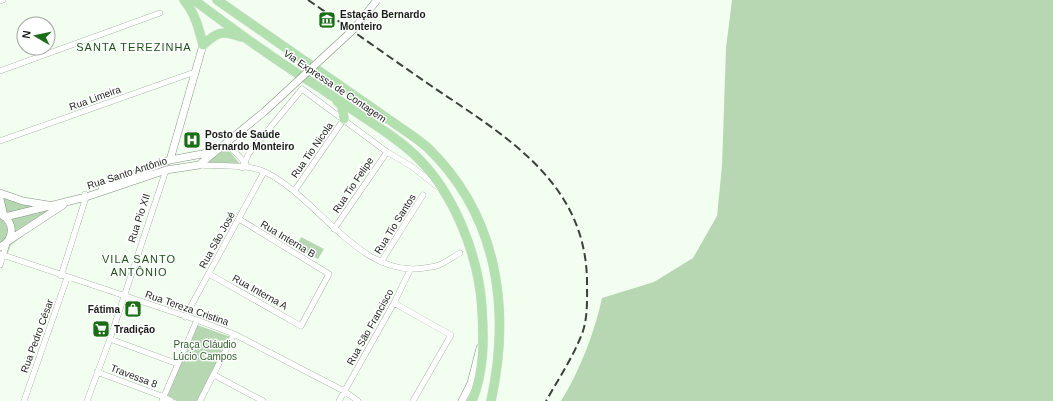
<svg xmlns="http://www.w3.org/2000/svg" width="1053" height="401" viewBox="0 0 1053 401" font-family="Helvetica,sans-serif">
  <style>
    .green { fill: #b6d7b2 }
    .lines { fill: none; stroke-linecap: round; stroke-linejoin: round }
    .minor-casing { stroke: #819080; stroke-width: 6 }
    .tertiary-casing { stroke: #819080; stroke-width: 8 }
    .trunk-casing { stroke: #dfdfde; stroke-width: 10 }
    .minor { stroke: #fff; stroke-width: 5.5 }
    .tertiary { stroke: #fff; stroke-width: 7 }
    .trunk { stroke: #b2e0ae; stroke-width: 9 }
    .rail { stroke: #3a4038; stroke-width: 2; stroke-dasharray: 8 4; stroke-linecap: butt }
    .tertiary-bridge-casing { stroke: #819080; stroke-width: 8; stroke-linecap: butt }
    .tertiary-bridge { stroke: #fff; stroke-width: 7 }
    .labels { text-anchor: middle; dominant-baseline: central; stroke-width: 3; stroke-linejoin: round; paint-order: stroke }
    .poi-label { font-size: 10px; font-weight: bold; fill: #171c16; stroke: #fff; text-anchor: start }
    .street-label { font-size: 10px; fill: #171c16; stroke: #fff }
    .park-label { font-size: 10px; fill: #2d5c2a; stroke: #fff }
    .neighbourhood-label { font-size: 11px; letter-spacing: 1px; fill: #1e511b; stroke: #fff }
  </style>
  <rect width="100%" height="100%" fill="#f2fff0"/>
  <path class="green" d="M732,0H1053V401H561C580,370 594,334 602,298L654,282L693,258L717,216L722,166L726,48Z
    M227,148L240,164L205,163Z
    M0,195L64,205L11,245L5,260L0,258Z
    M301,237L324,249L318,259L296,247Z
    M197,325L231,337L198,401H177L167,396Z"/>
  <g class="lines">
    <g class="minor-casing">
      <path id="minor" d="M0,1L3,0
        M0,71L160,13
        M0,141L195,72
        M227,143L246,164
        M199,165C218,166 249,164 265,172C318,197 360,279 424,268C429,267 435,267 439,265C446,262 453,257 460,253
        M242,168L249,153L302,89L387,152L411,166L438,187
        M295,190L344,119
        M334,229L387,152
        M0,254L197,320L234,334L344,391L358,401
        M381,262L423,195
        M0,265L7,243
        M209,274L301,326L329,274L239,219
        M61,276L86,197L85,194
        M394,303L451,335L413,401
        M185,317L264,172
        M110,339L178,364
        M97,372L164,397L171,401
        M214,375L263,401
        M24,401L67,278
        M87,401L110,339L166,170
        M162,401L197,320
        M200,401L234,334
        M339,401L394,303L410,270"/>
    </g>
    <g class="tertiary-casing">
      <path id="tertiary" d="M170,160L203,45
        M102,187L170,160L213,152
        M0,193L23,201L48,205
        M0,199L4,216
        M0,214C15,221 15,240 0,247
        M5,217L86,197L166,170L199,165L264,112
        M8,241L63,205
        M462,401L471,383L480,348"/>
    </g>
    <g class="trunk-casing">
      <path id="trunk" d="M184,0C195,13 199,29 203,45C217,32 222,30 241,37
        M194,0C218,18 242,36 267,53C295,73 325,90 353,110C375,125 399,139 418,158C455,195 479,257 482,309C484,340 484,372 472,401
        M217,0L401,128C410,134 420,141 428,148C498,216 511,309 491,401
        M337,101L342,106L344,119"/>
    </g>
    <use href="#minor" class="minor"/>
    <use href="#tertiary" class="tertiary"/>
    <use href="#trunk" class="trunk"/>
    <path class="rail" d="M308,0C349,28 389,57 430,85C503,135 585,180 587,280C587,297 588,315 583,331C574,356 559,378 546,401"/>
    <g class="tertiary-bridge-casing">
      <path id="tertiary-bridge" d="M264,112L354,29L377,0"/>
    </g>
    <use href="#tertiary-bridge" class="tertiary-bridge"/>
  </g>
  <defs>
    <g id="museum-square" transform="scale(0.9)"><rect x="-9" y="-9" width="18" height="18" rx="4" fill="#196d15" stroke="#fff"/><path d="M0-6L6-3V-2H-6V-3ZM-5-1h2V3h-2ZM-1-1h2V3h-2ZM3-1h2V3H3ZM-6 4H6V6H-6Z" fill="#fff"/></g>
    <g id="hospital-square" transform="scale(0.9)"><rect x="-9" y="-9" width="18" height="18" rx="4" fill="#196d15" stroke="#fff"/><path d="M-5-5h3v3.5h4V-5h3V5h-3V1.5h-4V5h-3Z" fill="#fff"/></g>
    <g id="shop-square" transform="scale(0.9)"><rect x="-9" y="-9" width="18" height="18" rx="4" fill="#196d15" stroke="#fff"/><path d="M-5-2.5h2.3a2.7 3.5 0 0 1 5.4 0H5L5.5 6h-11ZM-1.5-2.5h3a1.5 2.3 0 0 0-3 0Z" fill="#fff"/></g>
    <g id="supermarket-square" transform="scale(0.9)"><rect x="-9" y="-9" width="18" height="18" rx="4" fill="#196d15" stroke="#fff"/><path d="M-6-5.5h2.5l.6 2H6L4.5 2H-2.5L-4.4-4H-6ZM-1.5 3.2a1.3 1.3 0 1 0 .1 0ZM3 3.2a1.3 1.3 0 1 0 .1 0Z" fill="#fff"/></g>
  </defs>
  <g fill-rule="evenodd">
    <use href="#museum-square" x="327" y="20"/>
    <use href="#hospital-square" x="192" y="140"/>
    <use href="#shop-square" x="133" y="309"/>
    <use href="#supermarket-square" x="101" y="329"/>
  </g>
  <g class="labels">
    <g class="poi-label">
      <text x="340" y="14">Estação Bernardo<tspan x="340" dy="12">Monteiro</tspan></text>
      <text x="205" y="134">Posto de Saúde<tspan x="205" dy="12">Bernardo Monteiro</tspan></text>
      <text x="120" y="309" text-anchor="end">Fátima</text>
      <text x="114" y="329">Tradição</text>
    </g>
    <g class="street-label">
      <text transform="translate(335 86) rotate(34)">Via Expressa de Contagem</text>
      <text transform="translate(95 98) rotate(-20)">Rua Limeira</text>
      <text transform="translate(312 150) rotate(-55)">Rua Tio Nicola</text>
      <text transform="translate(127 173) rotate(-18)">Rua Santo Antônio</text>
      <text transform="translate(353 185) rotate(-56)">Rua Tio Felipe</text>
      <text transform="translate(139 218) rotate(-72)">Rua Pio XII</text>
      <text transform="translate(395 224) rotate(-58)">Rua Tio Santos</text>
      <text transform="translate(288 239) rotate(31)">Rua Interna B</text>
      <text transform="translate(217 240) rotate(-61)">Rua São José</text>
      <text transform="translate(260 292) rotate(29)">Rua Interna A</text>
      <text transform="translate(187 308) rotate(19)">Rua Tereza Cristina</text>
      <text transform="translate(370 327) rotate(-61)">Rua São Francisco</text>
      <text transform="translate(37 336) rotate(-70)">Rua Pedro César</text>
      <text transform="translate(134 376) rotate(21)">Travessa 8</text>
    </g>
    <g class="park-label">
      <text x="205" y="344">Praça Cláudio<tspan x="205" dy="12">Lúcio Campos</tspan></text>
    </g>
    <g class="neighbourhood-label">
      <text x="134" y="47">SANTA TEREZINHA</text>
      <text x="139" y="259">VILA SANTO<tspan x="139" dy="13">ANTÔNIO</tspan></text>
    </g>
  </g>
  <g transform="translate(36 36) rotate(279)"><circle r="19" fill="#ffffff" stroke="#a2a4a2"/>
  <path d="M0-3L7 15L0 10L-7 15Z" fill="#196d15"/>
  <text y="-6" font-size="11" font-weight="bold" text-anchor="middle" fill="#171c16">N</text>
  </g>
</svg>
